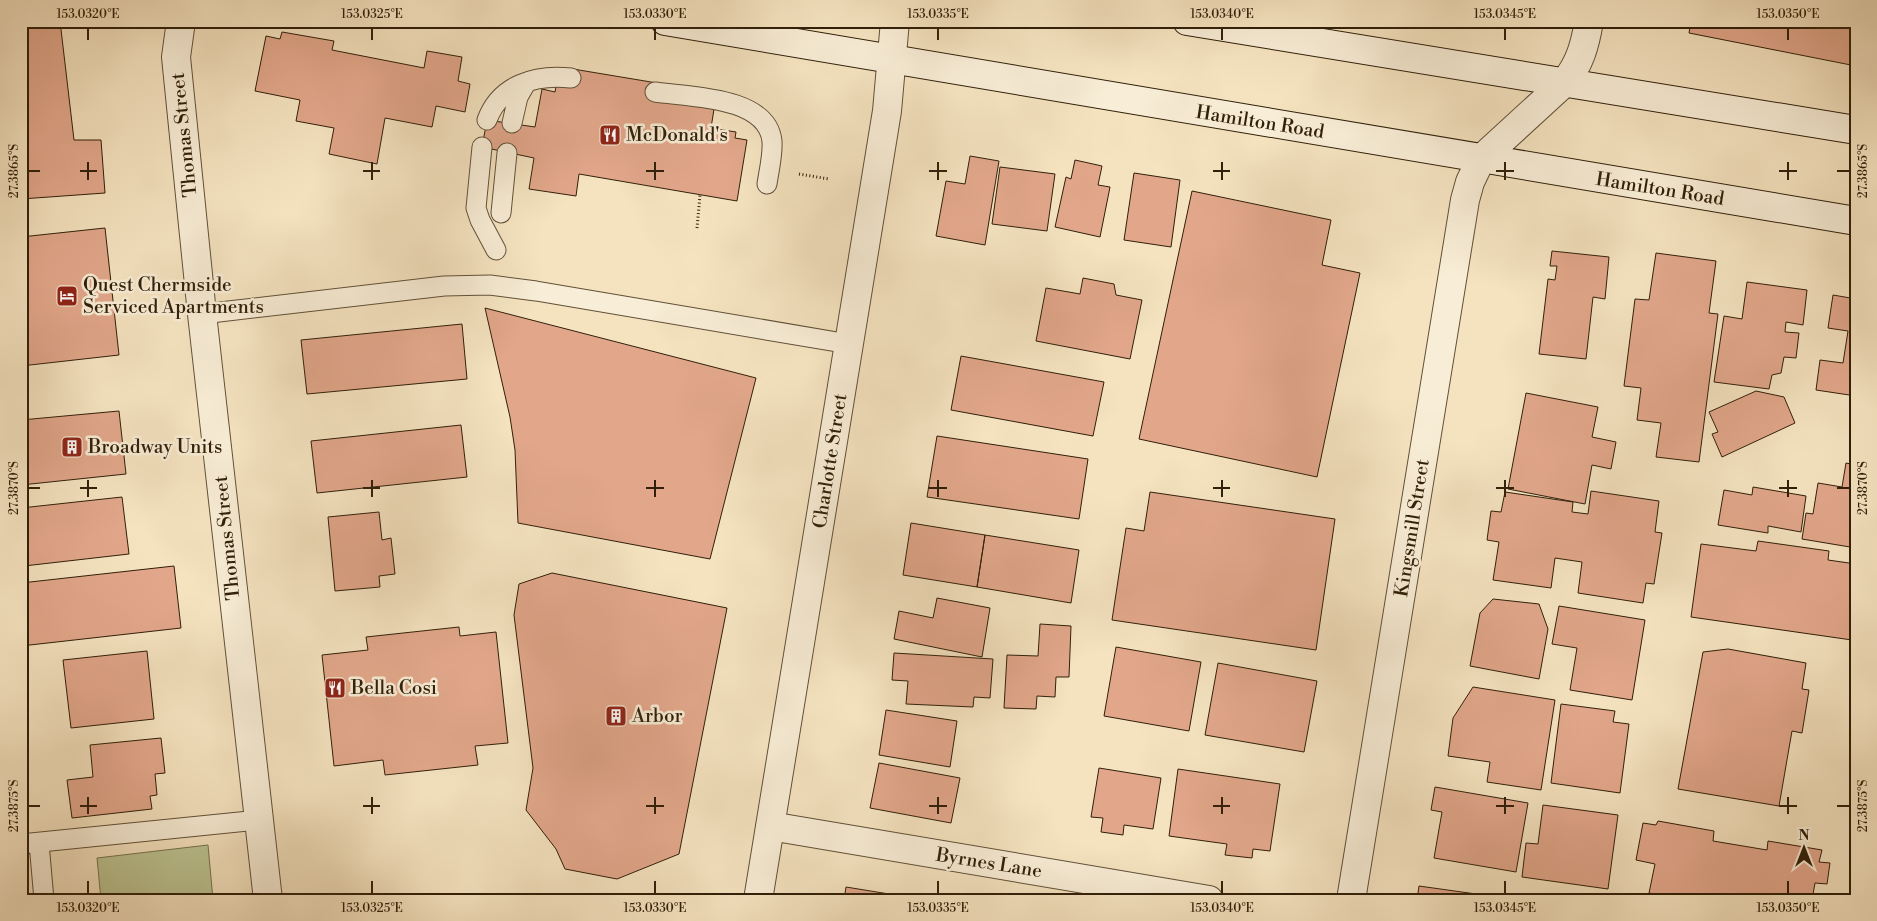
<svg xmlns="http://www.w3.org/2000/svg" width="1877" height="921" viewBox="0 0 1877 921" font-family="'Libre Bodoni',serif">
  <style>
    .green { fill: #bcc492; stroke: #76724e }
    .building { fill: #e2a78b; stroke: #301f09 }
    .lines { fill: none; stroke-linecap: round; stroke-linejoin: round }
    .service-casing { stroke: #615037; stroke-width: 21 }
    .minor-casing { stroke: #615037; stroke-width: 30 }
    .tertiary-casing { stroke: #615037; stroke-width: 30 }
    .secondary-casing { stroke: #301f09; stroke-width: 30 }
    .path { stroke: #301f09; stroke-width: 3; stroke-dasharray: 1 2.5; stroke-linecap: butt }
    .service { stroke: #f8edd6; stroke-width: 19 }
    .minor { stroke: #f8edd6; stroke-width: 28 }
    .tertiary { stroke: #f8edd6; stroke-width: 28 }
    .secondary { stroke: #f8edd6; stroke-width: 28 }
    .ticks { fill: none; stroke: #301f09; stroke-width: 2 }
    .labels { text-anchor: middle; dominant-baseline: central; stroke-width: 5; stroke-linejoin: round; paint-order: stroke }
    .street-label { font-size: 19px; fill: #301f09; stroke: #f8edd6 }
    .poi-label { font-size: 19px; fill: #301f09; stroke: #f8edd6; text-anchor: start }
    .neatline { fill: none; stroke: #301f09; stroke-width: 2 }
    .ticks-label { font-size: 12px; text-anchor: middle; fill: #301f09 }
  </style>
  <rect width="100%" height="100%" fill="#f5e3c0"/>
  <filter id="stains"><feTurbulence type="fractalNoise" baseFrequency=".004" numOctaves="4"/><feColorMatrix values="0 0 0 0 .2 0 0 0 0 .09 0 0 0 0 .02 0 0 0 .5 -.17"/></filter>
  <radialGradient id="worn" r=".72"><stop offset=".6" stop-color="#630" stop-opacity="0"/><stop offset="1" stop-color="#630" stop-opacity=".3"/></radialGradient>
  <path class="green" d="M208,845L213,900H101L97,858Z"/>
  <path class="building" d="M21,21H60L74,140H101L105,193L21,199Z
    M1691,21H1856V66L1689,33Z
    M282,32L334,41L332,50L424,68L427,51L462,57L458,81L470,84L465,112L436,106L432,127L385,118L377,164L329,154L334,128L296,121L300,100L255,91L266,36L280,39Z
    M573,69L657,83L654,99L714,109L711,128L736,132L735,138L747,140L737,201L579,174L576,196L529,189L534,158L482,147L487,120L535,127L542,89L555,92L557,81L570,83Z
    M970,156L999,161L985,245L936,236L946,181L965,184Z
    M1075,160L1102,166L1098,185L1110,187L1100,237L1055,227L1066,177L1071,179Z
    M1000,167L1055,174L1047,231L992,224Z
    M1134,173L1180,180L1171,247L1124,240Z
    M1192,191L1331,220L1322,265L1360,273L1317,477L1139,439Z
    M105,228L119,355L21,366V237Z
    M1552,251L1609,257L1605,299L1593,297L1586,359L1539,354L1548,279L1555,280L1557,266H1550Z
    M1656,253L1716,261L1709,313L1718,314L1699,462L1656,457L1661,423L1637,420L1641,388L1624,386L1635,299L1649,300Z
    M1083,278L1114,284L1116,295L1142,300L1130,359L1036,341L1046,288L1080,294Z
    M1747,282L1807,290L1803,325L1786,322L1785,332L1799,333L1796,358L1784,357L1781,373L1772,375L1769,389L1714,382L1724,316L1742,319Z
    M1833,295L1856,299V396L1816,390L1820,360L1843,363L1848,331L1828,328Z
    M485,308L756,378L710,559L518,523L515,450L510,417Z
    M462,324L467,379L307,394L301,340Z
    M961,356L1104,382L1093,436L951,410Z
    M1756,391L1784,397L1795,423L1722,457L1712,434L1718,432L1709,412Z
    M1526,393L1598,407L1592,437L1616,442L1611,469L1592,465L1585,504L1508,489Z
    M119,411L126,474L21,485V420Z
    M461,425L467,477L317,493L311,441Z
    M937,436L1088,459L1079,519L927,497Z
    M1846,463L1856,465V548L1802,539L1806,513L1813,514L1818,483L1842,487Z
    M1753,487L1806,496L1801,532L1768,526V533L1718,525L1724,490L1752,495Z
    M1591,491L1659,501L1655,532L1662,533L1654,584L1646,583L1643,603L1578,593L1582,562L1555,558L1551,588L1493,580L1499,542L1487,540L1491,511L1501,512L1505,492L1573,502L1572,512L1588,514Z
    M1150,492L1335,519L1316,650L1112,620L1126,528L1144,531Z
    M122,497L129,554L24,566L21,508Z
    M379,512L382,540L391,538L395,574L379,576L380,587L335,591L328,517Z
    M911,523L985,535L977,587L903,575Z
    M985,535L1079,550L1071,603L977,587Z
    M1758,541L1829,551L1828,560L1856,564V611L1852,640L1691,617L1701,544L1756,551Z
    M174,566L181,628L21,646V583Z
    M552,573L727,608L679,854L617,879L565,869L556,849L526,810L533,768L514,615L519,584Z
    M937,598L990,608L982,657L894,639L899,611L933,618Z
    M1493,599L1539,604L1548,629L1539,679L1470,666L1480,613Z
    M1559,606L1645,620L1632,700L1570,690L1577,648L1552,644Z
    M1040,624L1071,626L1069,677H1056L1055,697L1037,696L1036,709L1004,708L1007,655L1038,656Z
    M459,627L460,636L496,632L508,743L475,746L478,765L385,775L383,760L334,766L322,655L368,650L366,637Z
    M1116,647L1201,662L1189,731L1104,716Z
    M1728,649L1806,663L1802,689L1809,690L1802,733L1792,731L1779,806L1678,789L1703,652Z
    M147,651L154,719L71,728L63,660Z
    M894,653L993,659L990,698L974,697L973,707L906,704L908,681L892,680Z
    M1218,663L1317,681L1304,752L1205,735Z
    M1473,687L1555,700L1541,790L1487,782L1490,762L1448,756L1453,718Z
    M1561,704L1615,711L1613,722L1629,724L1620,793L1551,783Z
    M886,710L957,721L950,767L879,755Z
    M161,738L165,773L155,774L157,795L150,796L152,809L72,818L67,780L93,777L90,745Z
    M879,763L960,778L951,823L870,808Z
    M1099,768L1161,778L1153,829L1124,825L1123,835L1101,832L1103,818L1091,817Z
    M1178,769L1280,784L1270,851L1253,849L1252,858L1225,855L1227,844L1169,836Z
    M1435,787L1528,803L1516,872L1434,858L1442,812L1431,810Z
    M1543,805L1618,815L1608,889L1522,877L1526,843L1538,844Z
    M1658,821L1714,831L1713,841L1767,850L1768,841L1822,850L1819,862L1830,863L1827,884L1815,883L1812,900H1685L1649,893L1655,864L1636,860L1643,823L1656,825Z
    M1419,886L1519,900H1417Z
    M846,887L926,900H844Z"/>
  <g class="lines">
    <g class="service-casing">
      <path id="service" d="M655,92C689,97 767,96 772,141C773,155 769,170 767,184
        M487,120C500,85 535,74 571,78
        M512,123L518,97L526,83
        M482,147L476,208L480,220L496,250
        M501,213L507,153
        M202,314L444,286L490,285L536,291L849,344
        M39,843L44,900
        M21,844L259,820"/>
    </g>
    <g class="minor-casing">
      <path id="minor" d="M181,21L176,57L202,314L268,900
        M770,826L1209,900
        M758,900L887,111L895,21
        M1351,900L1465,200L1470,182L1481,159"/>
    </g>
    <g class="tertiary-casing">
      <path id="tertiary" d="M1481,159L1564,83C1580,64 1585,45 1589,21"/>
    </g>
    <g class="secondary-casing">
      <path id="secondary" d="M665,21L1856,221
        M1187,21L1856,130"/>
    </g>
    <path class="path" d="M799,174L829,179
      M697,228L700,195"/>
    <use href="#service" class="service"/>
    <use href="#minor" class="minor"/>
    <use href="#tertiary" class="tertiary"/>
    <use href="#secondary" class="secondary"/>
  </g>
  <path class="ticks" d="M88,28V40M372,28V40M655,28V40M938,28V40M1222,28V40M1505,28V40M1788,28V40M88,162V180M372,162V180M655,162V180M938,162V180M1222,162V180M1505,162V180M1788,162V180M28,171H40M80,171H97M363,171H380M646,171H664M929,171H947M1213,171H1230M1496,171H1514M1779,171H1797M1837,171H1850M88,480V497M372,480V497M655,480V497M938,480V497M1222,480V497M1505,480V497M1788,480V497M28,488H40M80,488H97M363,488H380M646,488H664M929,488H947M1213,488H1230M1496,488H1514M1779,488H1797M1837,488H1850M88,797V814M372,797V814M655,797V814M938,797V814M1222,797V814M1505,797V814M1788,797V814M28,806H40M80,806H97M363,806H380M646,806H664M929,806H947M1213,806H1230M1496,806H1514M1779,806H1797M1837,806H1850M88,881V894M372,881V894M655,881V894M938,881V894M1222,881V894M1505,881V894M1788,881V894"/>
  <defs>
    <g id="restaurant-square" transform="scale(1.125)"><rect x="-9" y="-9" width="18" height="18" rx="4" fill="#8f2418" stroke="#f8edd6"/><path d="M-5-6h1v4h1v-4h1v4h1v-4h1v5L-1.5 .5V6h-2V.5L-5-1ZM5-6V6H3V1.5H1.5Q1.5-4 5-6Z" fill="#fff"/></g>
    <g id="hotel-square" transform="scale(1.125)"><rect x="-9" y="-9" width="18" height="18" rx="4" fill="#8f2418" stroke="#f8edd6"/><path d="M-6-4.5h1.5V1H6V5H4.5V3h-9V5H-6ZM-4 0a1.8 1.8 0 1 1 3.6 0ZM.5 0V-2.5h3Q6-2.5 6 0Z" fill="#fff"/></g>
    <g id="building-square" transform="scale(1.125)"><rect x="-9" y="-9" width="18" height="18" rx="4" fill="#8f2418" stroke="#f8edd6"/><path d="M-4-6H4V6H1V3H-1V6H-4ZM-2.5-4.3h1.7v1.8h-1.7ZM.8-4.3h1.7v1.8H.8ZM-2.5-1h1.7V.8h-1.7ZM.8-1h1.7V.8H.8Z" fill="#fff"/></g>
  </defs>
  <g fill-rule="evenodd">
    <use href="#restaurant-square" x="610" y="135"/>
    <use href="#hotel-square" x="67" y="296"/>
    <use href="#building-square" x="72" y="447"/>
    <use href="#restaurant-square" x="335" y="688"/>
    <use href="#building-square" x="616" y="716"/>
  </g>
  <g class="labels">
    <g class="street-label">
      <text transform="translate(1260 122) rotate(9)">Hamilton Road</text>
      <text transform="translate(184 135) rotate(-96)">Thomas Street</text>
      <text transform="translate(1660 189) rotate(9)">Hamilton Road</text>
      <text transform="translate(830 461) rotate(-81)">Charlotte Street</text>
      <text transform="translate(1412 528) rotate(-81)">Kingsmill Street</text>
      <text transform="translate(227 538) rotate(-96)">Thomas Street</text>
      <text transform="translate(989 863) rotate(9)">Byrnes Lane</text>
    </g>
    <g class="poi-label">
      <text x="626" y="135">McDonald's</text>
      <text x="83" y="285">Quest Chermside<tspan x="83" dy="22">Serviced Apartments</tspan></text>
      <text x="88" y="447">Broadway Units</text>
      <text x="351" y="688">Bella Cosi</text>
      <text x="632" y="716">Arbor</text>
    </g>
  </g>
  <rect width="1877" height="921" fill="none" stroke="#f5e3c0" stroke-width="55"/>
  <g transform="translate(1804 848)" stroke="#f8edd6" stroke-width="4" paint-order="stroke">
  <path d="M0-4L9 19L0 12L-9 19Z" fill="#301f09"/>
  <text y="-8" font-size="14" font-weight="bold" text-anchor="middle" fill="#301f09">N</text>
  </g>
  <rect x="28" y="28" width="1822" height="866" class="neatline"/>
  <g class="ticks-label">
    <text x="88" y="18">153.0320°E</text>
    <text x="372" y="18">153.0325°E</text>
    <text x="655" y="18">153.0330°E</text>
    <text x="938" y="18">153.0335°E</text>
    <text x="1222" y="18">153.0340°E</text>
    <text x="1505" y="18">153.0345°E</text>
    <text x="1788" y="18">153.0350°E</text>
    <text transform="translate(14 171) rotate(-90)" y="4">27.3865°S</text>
    <text transform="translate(1863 171) rotate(-90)" y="4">27.3865°S</text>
    <text transform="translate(14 488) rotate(-90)" y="4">27.3870°S</text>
    <text transform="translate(1863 488) rotate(-90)" y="4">27.3870°S</text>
    <text transform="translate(14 806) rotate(-90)" y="4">27.3875°S</text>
    <text transform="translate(1863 806) rotate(-90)" y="4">27.3875°S</text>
    <text x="88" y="912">153.0320°E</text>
    <text x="372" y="912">153.0325°E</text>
    <text x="655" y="912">153.0330°E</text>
    <text x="938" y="912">153.0335°E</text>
    <text x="1222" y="912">153.0340°E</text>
    <text x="1505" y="912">153.0345°E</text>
    <text x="1788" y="912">153.0350°E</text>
  </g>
  <rect width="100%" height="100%" filter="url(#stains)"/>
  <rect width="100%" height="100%" fill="url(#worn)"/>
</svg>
